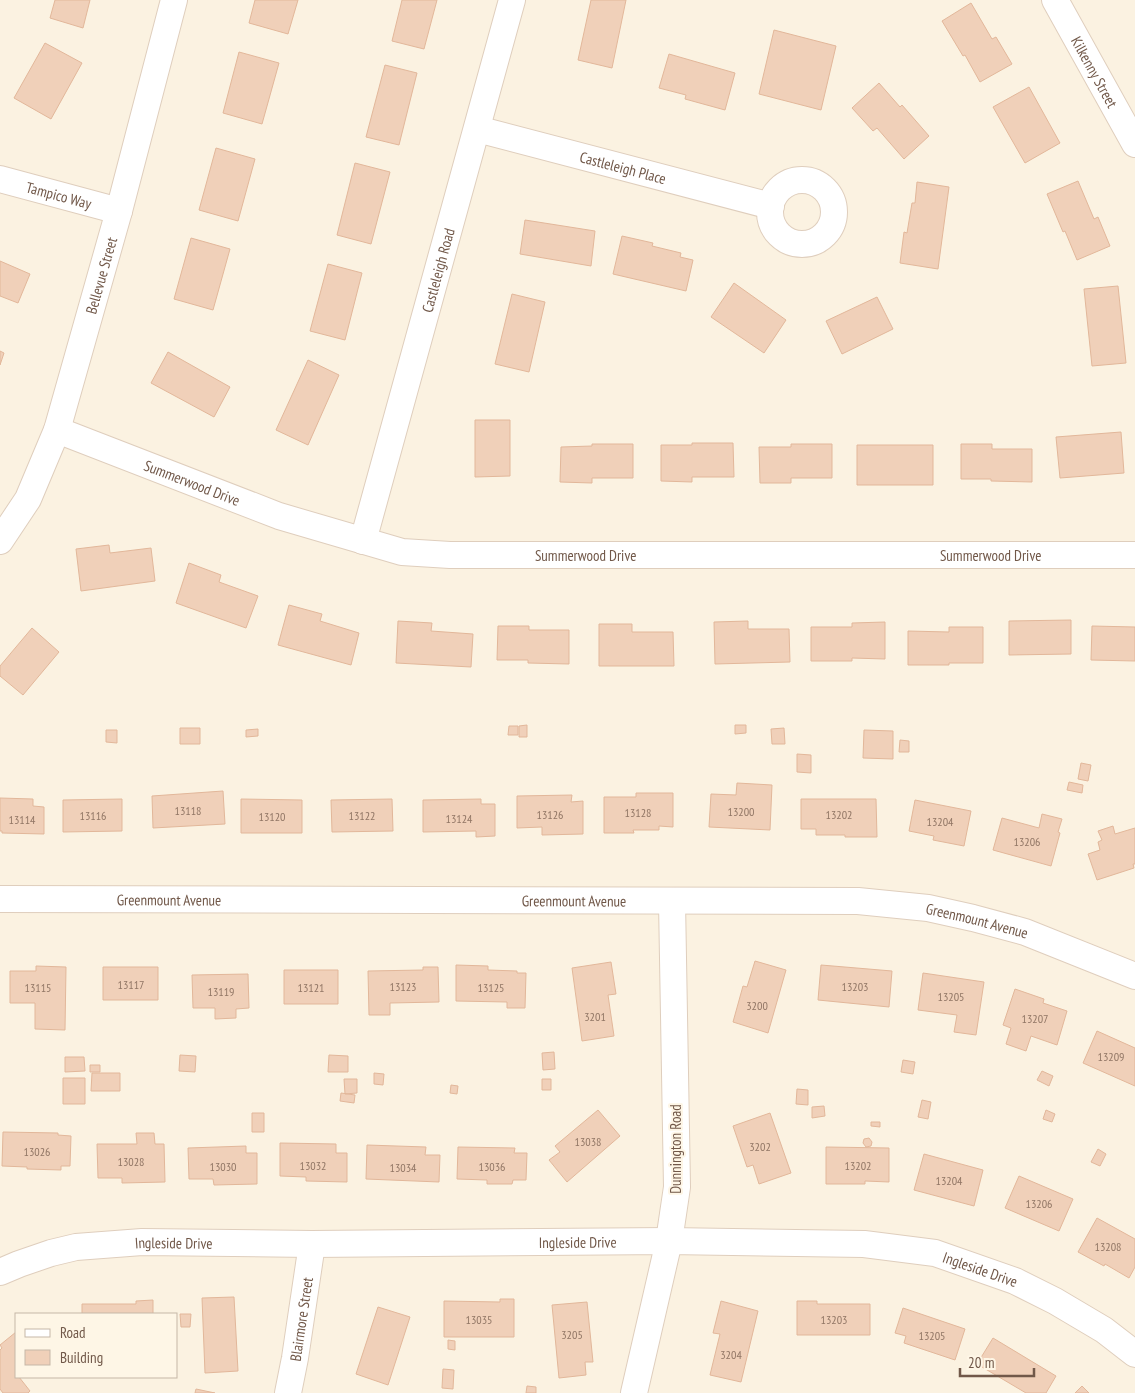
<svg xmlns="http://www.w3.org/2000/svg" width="1135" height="1393" viewBox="0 0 1135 1393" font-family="'PT Sans Narrow',sans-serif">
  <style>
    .building { fill: #f0d0b9; stroke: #e2b79a }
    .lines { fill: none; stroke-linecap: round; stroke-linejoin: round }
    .minor-casing { stroke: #dfcebd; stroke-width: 28 }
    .minor { stroke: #fff; stroke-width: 26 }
    .labels { text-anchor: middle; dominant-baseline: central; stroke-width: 4; stroke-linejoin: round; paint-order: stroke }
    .number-label { font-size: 12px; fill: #917665 }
    .street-label { font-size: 15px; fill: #715849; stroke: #fef6e6 }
  </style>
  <rect width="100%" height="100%" fill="#fbf2e1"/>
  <path class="building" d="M55,0H90L83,28L50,18Z
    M255,0H298L288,34L249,23Z
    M402,0H437L424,49L392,41Z
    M591,0H626L612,68L578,60Z
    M971,3L992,39L996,37L1012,64L980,82L965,55L963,56L942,21Z
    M774,30L836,46L821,110L759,94Z
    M45,43L82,63L51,119L14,98Z
    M239,52L279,63L262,124L223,113Z
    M669,54L735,73L725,110L685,99L686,95L659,88Z
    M385,65L417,73L399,145L366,137Z
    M879,83L900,107L902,105L929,136L904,159L877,128L873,131L852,108Z
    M1029,87L1060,143L1025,163L993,107Z
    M216,148L255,159L238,221L199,210Z
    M355,163L390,172L371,244L337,235Z
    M1078,181L1094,219L1098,217L1110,246L1077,260L1065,231L1063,232L1047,194Z
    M917,182L949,187L938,269L900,263L904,232L907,233L912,203H915Z
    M525,220L595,231L591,266L520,254Z
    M622,236L653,243L652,246L681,253L680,257L693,260L686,291L613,274Z
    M191,238L230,249L213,310L174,299Z
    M0,261L30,274L18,303L0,296Z
    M328,264L362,273L345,340L310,331Z
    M734,283L786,320L764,353L711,317Z
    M1118,286L1126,363L1092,366L1084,289Z
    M512,294L545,302L529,372L495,364Z
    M877,297L893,329L842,354L826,321Z
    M0,351L4,353L0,365Z
    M168,352L230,387L214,417L151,383Z
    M308,360L339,375L308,445L276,430Z
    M475,420H510V476L475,477Z
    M1121,432L1124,473L1060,478L1056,437Z
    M692,443H733L734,477H692V482L661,481V445H692Z
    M592,444H633V478H592V483L560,482L561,447L592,446Z
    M791,444H832V478H791V483H760L759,447H791Z
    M961,444H992V449H1032V482L991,481V479H961Z
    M857,445H933V485H857Z
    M109,545L110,553L151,548L155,581L81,591L76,549Z
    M189,563L221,575L219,582L258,596L246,628L176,603Z
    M289,605L322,614L320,621L359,633L351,665L278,645Z
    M1071,620V654L1009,655V621Z
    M398,621L432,623L431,631L473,634L471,667L396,663Z
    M748,621V629H789L790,662L715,664L714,622Z
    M885,622V659L852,658V661H811V627H852V623Z
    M599,624H632V632H673L674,666H599Z
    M498,626H529V630H569V664L528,663V660H497Z
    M1092,626L1135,627V661L1091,660Z
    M949,627H983V663H949V665H908V631L949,632Z
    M32,628L59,652L23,695L0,676V666Z
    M527,725V737H519V726Z
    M735,725H746V733L735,734Z
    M509,726H518V735H508Z
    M180,728H200V744H180Z
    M784,728L785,744H772L771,729Z
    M258,729V736L246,737V730Z
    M106,730H117V743L106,742Z
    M864,730L893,731V759L863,758Z
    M900,740L909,741V752H899Z
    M797,754L811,755V773L797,772Z
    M1081,763L1091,765L1088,781L1078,779Z
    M1069,782L1083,785L1082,793L1067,790Z
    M737,783L772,785L770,830L709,827L711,794L736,795Z
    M223,791L225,824L153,828L152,796Z
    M636,793H673V827L659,826V830H633L634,833H604V797H636Z
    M572,795L571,802L583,801V834L542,835V827L517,828V796Z
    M0,798L33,799V806L44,807V834L2,833V831H0Z
    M122,799V831L63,832V800Z
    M241,799L302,800V833H241Z
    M392,799L393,831L332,832L331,800Z
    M481,799V804H495V836L476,837V831L423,832V800Z
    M801,799H876L877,837H845V835H816V829H801Z
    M915,800L971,811L964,846L933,840L934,836L909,831Z
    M1042,814L1062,819L1058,832L1060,833L1051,866L993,850L1002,818L1039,828Z
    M1113,826L1115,834L1135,828V864H1133L1134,868L1097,880L1088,854L1100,850L1098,842L1102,840L1098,831Z
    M755,961L786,970L768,1033L733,1022L743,986L747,987Z
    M611,962L616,994L608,995L614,1036L582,1041L572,968Z
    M456,965L488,966V970L517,971V973H526L525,1008H507V1002L456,1001Z
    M821,965L892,971L889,1007L818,1000Z
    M36,966L66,967L65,1030L35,1029V1003H10V971H36Z
    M103,967H158V1000H103Z
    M423,967H438L439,1002L390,1003V1015H369L368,971L423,970Z
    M284,970H338V1004H284Z
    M923,973L984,982L976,1035L954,1032L957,1015L918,1010Z
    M248,974L249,1008L236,1009V1018L215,1019V1008H193L192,975Z
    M1015,989L1044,999L1043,1003L1067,1011L1057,1045L1031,1036L1026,1051L1006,1044L1011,1028L1003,1025Z
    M1097,1031L1135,1048V1086L1083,1063Z
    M554,1052L555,1069L543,1070L542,1053Z
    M180,1055L196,1056L195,1072L179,1071Z
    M329,1055L348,1056V1072H328Z
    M65,1057H84L85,1071L65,1072Z
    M903,1060L915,1062L913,1074L901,1072Z
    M90,1065H100V1072H90Z
    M1042,1071L1053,1076L1049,1086L1037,1080Z
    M92,1073H120V1091H91Z
    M374,1073L384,1074L383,1085L374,1084Z
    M63,1078H85V1104H63Z
    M344,1079H357V1093L345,1094Z
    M542,1079H551V1090H542Z
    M451,1085L458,1086L457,1094L450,1093Z
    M797,1089L808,1090V1105L796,1104Z
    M341,1093L355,1095L354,1103L340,1101Z
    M922,1100L931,1102L928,1119L918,1117Z
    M824,1106L825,1116L812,1118V1107Z
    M598,1110L620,1136L567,1182L549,1160L560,1152L555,1146Z
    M1046,1110L1055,1114L1052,1122L1043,1119Z
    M252,1113H264V1132H252Z
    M770,1113L791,1173L759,1184L753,1165L747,1167L733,1126Z
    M871,1122H880V1127L871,1126Z
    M3,1132L58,1133V1135L71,1136L70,1166H61V1170L27,1169V1167L2,1166Z
    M136,1133H154L155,1144H164L165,1182L122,1183V1178H98L97,1144H137Z
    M869,1138L872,1142L871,1146L866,1147L863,1143L864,1139Z
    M280,1143L336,1144V1153H347V1182L306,1181V1177L280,1176Z
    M367,1145L426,1147L425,1155H440L439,1182L366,1179Z
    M246,1146V1153H257V1184L214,1185L213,1179H189L188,1148Z
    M458,1147L515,1148L514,1153H527L526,1180H513L512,1184H487V1180L457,1179Z
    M826,1147L889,1148V1182L865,1181V1184H826Z
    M1098,1149L1106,1154L1100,1166L1091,1162Z
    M924,1154L983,1170L974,1206L914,1190Z
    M1019,1176L1073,1199L1059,1231L1005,1208Z
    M1097,1218L1135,1239V1267L1129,1278L1105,1264L1104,1266L1078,1252Z
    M234,1297L238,1371L205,1373L202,1298Z
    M500,1299H514V1337H444V1301L500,1302Z
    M153,1300V1314H82V1304H136V1301Z
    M721,1301L758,1311L741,1382L710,1375L720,1334L713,1333Z
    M797,1301H817V1304H870V1335H797Z
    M587,1302L593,1362H585L586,1375L559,1378L552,1305Z
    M378,1307L410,1317L388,1385L356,1374Z
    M903,1308L965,1329L955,1360L904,1343L906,1336L895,1333Z
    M180,1314H191L190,1327H181Z
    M16,1332V1377H19L30,1391L28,1393H3L0,1389V1350L2,1348L0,1345Z
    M993,1338L1056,1376L1046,1393H1026L977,1364Z
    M448,1340L455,1341V1350L448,1349Z
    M443,1369L454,1370L453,1389L442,1388Z
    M527,1386L536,1387V1393H526Z
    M1082,1386L1089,1393H1075Z
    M196,1389L215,1393H195Z"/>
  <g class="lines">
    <g class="minor-casing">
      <g id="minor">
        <path id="s1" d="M1055,0L1135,144"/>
        <path id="s2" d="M477,129L771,206"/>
        <path id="s3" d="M0,179L119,211"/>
        <circle cx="802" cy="212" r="32"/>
        <path id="s4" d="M57,430L279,516L402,552L450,555H1135"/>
        <path id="s5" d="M0,541L28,499L57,430L119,211L174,0"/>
        <path id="s6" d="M363,541L512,0"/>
        <path id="s7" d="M0,899L858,901L928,908L973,918L1025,932L1135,976"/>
        <path id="s8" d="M0,1272L19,1264L51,1253L76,1247L142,1242L312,1244L669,1241L864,1244L935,1253L1015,1281L1055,1301L1104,1330L1135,1354"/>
        <path id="s9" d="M288,1393L295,1358L312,1244"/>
        <path d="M634,1393L669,1241L677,1187L672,901"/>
      </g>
    </g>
    <use href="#minor" class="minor"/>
  </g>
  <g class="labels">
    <g class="number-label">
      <text x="188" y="810">13118</text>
      <text x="741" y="811">13200</text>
      <text x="638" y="812">13128</text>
      <text x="550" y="814">13126</text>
      <text x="839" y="814">13202</text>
      <text x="93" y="815">13116</text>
      <text x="362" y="815">13122</text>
      <text x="272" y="816">13120</text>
      <text x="459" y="818">13124</text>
      <text x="22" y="819">13114</text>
      <text x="940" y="821">13204</text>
      <text x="1027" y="841">13206</text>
      <text x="131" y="984">13117</text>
      <text x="403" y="986">13123</text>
      <text x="855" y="986">13203</text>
      <text x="38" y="987">13115</text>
      <text x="311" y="987">13121</text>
      <text x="491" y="987">13125</text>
      <text x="221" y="991">13119</text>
      <text x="951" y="996">13205</text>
      <text x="757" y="1005">3200</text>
      <text x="595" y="1016">3201</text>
      <text x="1035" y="1018">13207</text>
      <text x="1111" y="1056">13209</text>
      <text x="588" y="1141">13038</text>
      <text x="760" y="1146">3202</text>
      <text x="37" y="1151">13026</text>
      <text x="131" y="1161">13028</text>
      <text x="313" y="1165">13032</text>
      <text x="858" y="1165">13202</text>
      <text x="223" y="1166">13030</text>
      <text x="492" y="1166">13036</text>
      <text x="403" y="1167">13034</text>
      <text x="949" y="1180">13204</text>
      <text x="1039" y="1203">13206</text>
      <text x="1108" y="1246">13208</text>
      <text x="479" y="1319">13035</text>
      <text x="834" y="1319">13203</text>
      <text x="572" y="1334">3205</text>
      <text x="932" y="1335">13205</text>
      <text x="731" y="1354">3204</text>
    </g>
    <g class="street-label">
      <text stroke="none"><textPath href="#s1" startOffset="82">Kilkenny Street</textPath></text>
      <text stroke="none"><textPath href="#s2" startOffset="151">Castleleigh Place</textPath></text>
      <text stroke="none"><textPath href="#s3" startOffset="61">Tampico Way</textPath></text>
      <text stroke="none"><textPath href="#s6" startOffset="281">Castleleigh Road</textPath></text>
      <text stroke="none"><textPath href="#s5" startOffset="286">Bellevue Street</textPath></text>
      <text stroke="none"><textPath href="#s4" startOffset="145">Summerwood Drive</textPath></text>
      <text stroke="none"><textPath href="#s4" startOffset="550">Summerwood Drive</textPath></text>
      <text stroke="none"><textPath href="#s4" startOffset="955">Summerwood Drive</textPath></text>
      <text stroke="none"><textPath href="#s7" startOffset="169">Greenmount Avenue</textPath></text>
      <text stroke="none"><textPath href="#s7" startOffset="574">Greenmount Avenue</textPath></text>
      <text stroke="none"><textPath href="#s7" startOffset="979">Greenmount Avenue</textPath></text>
      <text transform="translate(675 1149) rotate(-90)">Dunnington Road</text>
      <text stroke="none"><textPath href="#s8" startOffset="582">Ingleside Drive</textPath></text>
      <text stroke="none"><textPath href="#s8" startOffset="178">Ingleside Drive</textPath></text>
      <text stroke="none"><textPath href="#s8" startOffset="988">Ingleside Drive</textPath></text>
      <text stroke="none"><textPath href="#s9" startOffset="75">Blairmore Street</textPath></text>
    </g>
  </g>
  <rect x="15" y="1313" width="162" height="65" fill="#fef6e6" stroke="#c6b7a7"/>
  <rect x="25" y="1329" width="25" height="8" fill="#ffffff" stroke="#c6b7a7"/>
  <text x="60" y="1338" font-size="15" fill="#715849">Road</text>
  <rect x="25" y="1350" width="25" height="15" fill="#f0d0b9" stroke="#c6b7a7"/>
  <text x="60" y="1363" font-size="15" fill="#715849">Building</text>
  <path d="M960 1368v8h74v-8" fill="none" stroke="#715849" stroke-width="2.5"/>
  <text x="968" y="1368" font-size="15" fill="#715849" stroke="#fef6e6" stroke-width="4" paint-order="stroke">20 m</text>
</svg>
